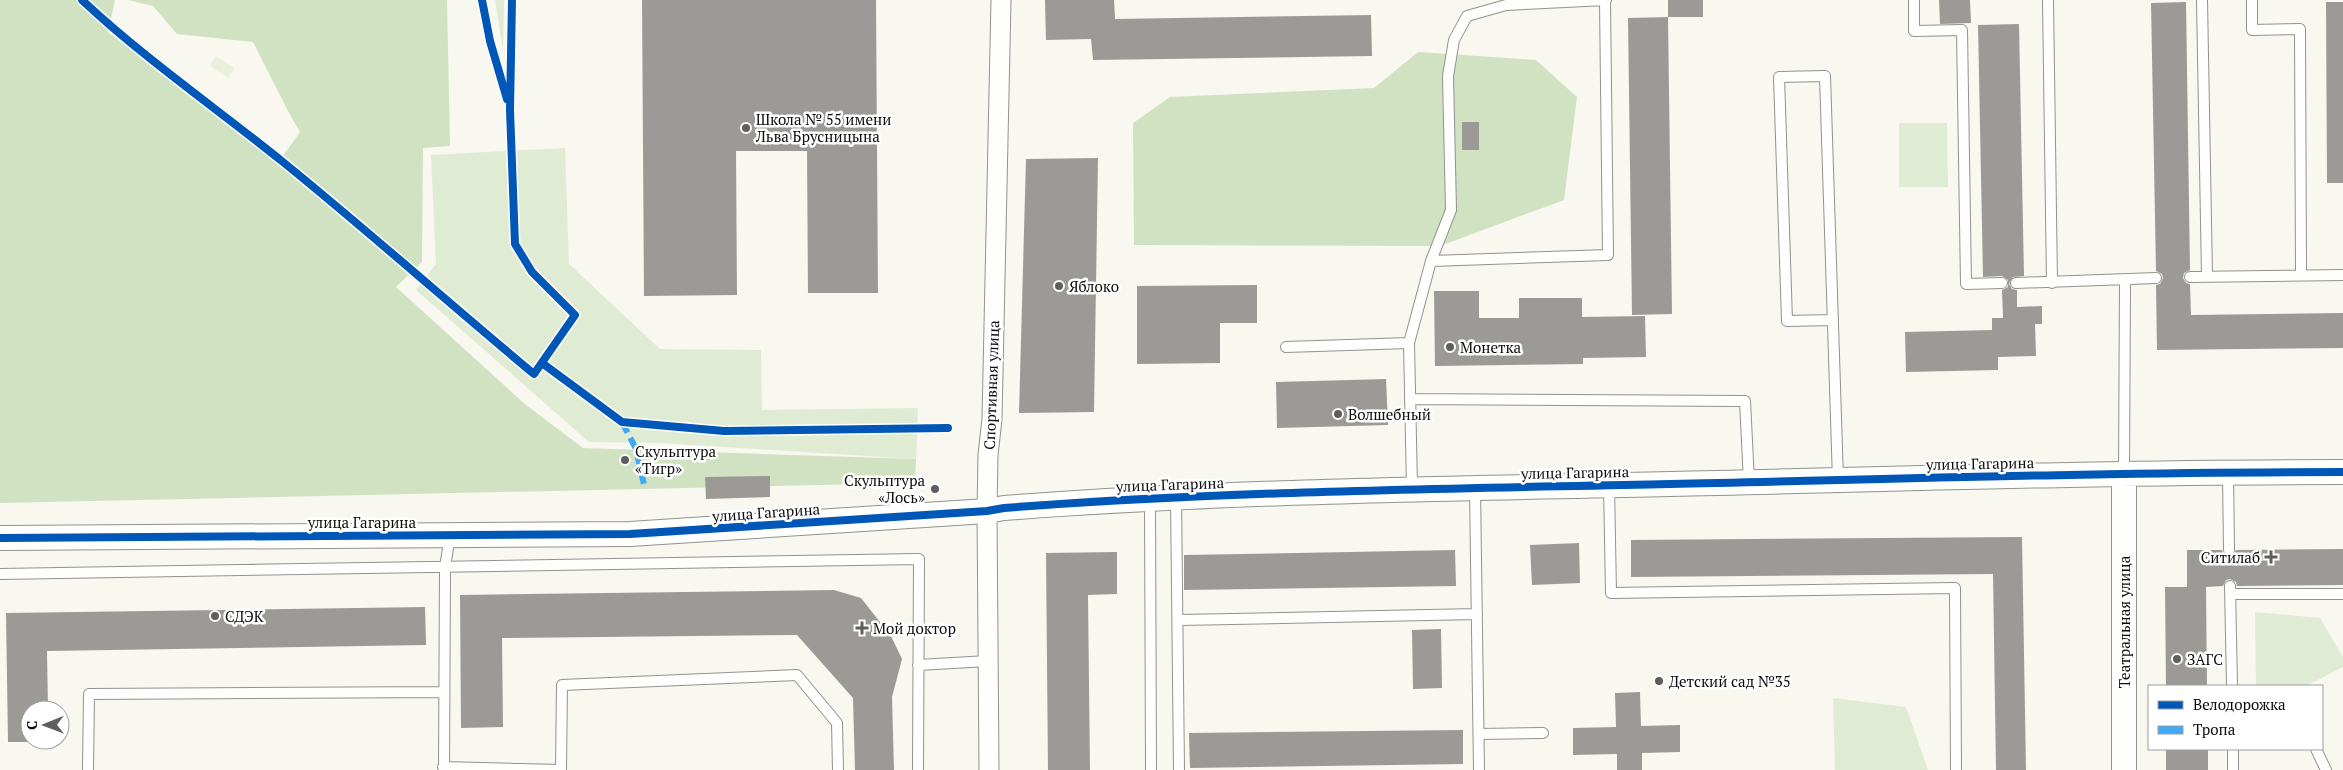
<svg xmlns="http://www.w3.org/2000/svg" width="2343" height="770" viewBox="0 0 2343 770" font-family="'PT Serif',serif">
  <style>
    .green { fill: #e0ebd3 }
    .forest { fill: #d1e2c2 }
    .pitch { fill: #eaf0dc }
    .building { fill: #9c9a96 }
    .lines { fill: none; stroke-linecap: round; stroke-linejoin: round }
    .service-casing { stroke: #92928f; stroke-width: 12 }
    .minor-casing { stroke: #92928f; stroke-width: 21 }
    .tertiary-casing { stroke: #92928f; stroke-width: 26 }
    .service { stroke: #fefefd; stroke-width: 10 }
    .minor { stroke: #fefefd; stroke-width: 19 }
    .tertiary { stroke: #fefefd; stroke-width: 24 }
    .quiet { stroke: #3fa9f5; stroke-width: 6; stroke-dasharray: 12 6; stroke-linecap: butt }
    .cycleway-casing { stroke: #fff; stroke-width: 11 }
    .cycleway { stroke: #0057b8; stroke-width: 8 }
    .poi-dot { fill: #5f5e5c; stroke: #fff; stroke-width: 2 }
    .labels { text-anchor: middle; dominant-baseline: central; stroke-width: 5; stroke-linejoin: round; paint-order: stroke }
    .poi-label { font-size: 15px; fill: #0c0c0c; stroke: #fff; text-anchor: start }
    .street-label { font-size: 15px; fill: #0c0c0c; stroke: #fff }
  </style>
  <rect width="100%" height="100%" fill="#f8f7f0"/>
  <path class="green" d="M495,0H504L503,51Z
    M1899,123H1947L1948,187H1899Z
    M565,148L569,264L660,349L761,350L762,410L918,408L916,459L659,443L589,442L416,290L436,264L431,155Z
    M2255,612L2320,618L2343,657V667L2306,686H2256Z
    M1833,698L1906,707L1928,770H1835Z"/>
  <path class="forest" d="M0,0H115L108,32L278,163L300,132L288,111L253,42L177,34L153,6L128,0H447L450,146L423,148L422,262L396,287L526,405L583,448L916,459L915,483L0,503Z
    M1418,52L1536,60L1577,97L1564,200L1440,246L1134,245L1133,123L1170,97L1374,88Z"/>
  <path class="pitch" d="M216,56L235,68L228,78L210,66Z"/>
  <path class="building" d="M642,0H876L878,293H808L807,151H736L737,295L644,296Z
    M1045,0H1114L1115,19L1371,15L1372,56L1093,60L1091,39L1046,40Z
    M1668,0H1703V17H1668Z
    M1939,0H1970L1971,23L1940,24Z
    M2186,2L2190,270L2184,273L2183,278L2186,283L2190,284L2191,315L2343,313V348L2157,350L2156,285L2160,284L2163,278L2162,274L2156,271L2151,3Z
    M2326,2H2343V183H2327Z
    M1668,17L1672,314L1632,315L1628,18Z
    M2019,24L2024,276L2013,277L2009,284L2012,289L2017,290V307L2042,306V324H2035L2036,356L1998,357V370L1906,372L1905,332L1992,330V318H2003L2002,290L2008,287V280L2002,276L1983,277L1978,25Z
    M1462,122H1479V150H1462Z
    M1098,158L1094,412L1019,413L1026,159Z
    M1257,285V323H1220V363L1137,364V286Z
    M1434,291H1479V318H1519V298H1582V317L1645,316L1646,357L1583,358V364L1435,366Z
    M1386,379L1388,425L1277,428L1276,382Z
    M770,476V497L706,499L705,477Z
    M2022,537L2026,770H1996L1993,574L1631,577V540Z
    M1579,543L1580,583L1532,585L1530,545Z
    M2343,549V585L2237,586L2236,582L2230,579L2226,580L2223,586L2206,587L2207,686H2166L2165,587H2187V550H2222L2223,554L2229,557L2233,556L2236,550Z
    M1455,550L1456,586L1184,590V555Z
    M1117,552V594L1088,595L1090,770H1048L1046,553Z
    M834,590L861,598L891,636L902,659L892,697L894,770H855L853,698L797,635L502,638L503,727L461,728L460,595Z
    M425,607L426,645L47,651L48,710H30V742H8L6,613Z
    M1441,629L1442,688L1413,689L1412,630Z
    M1640,692L1641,726L1680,725V752L1642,753V770H1617V754L1573,755V728L1616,727L1615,693Z
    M1463,730V764L1190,768L1189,733Z
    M2166,749H2208V770H2166Z"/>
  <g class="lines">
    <g class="service-casing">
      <path id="service" d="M1914,0V31L1962,30L1966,284L2002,283
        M2048,0L2052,283
        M2202,0L2207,276
        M2252,0V30L2300,29L2301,275
        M1431,261L1608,255L1605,1
        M2190,277L2343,275
        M2016,283L2156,278
        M1833,320L1787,321L1779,77L1825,76L1838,480
        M1286,347L1409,343
        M1410,399L1745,401L1749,482
        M2228,472L2229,550
        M2124,474L2125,279
        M1609,485L1611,593L1955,588L1956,770
        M1412,488L1409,343L1431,261L1451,210L1448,76L1454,40L1467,16L1506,5L1606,0
        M1475,488L1479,770
        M1176,497L1179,770
        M1150,499L1151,770
        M0,574L919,559L918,770
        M2230,586L2232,686
        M2230,594H2343
        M1179,620L1477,614
        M918,665L988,661
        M1479,734L1543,733
        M2316,749L2326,770
        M443,767L561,770L562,685L797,675L837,723L838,770
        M88,770L89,694L444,692
        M444,770L445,567L450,536
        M2233,770V749"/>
    </g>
    <g class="minor-casing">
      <path id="minor" d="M989,770L987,511L988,455L992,419L1001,0"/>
    </g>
    <g class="tertiary-casing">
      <path id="tertiary" d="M2124,474V770
        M0,538L630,534L987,511L1004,508C1226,491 1448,489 1670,484C1894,479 2119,472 2343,472"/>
    </g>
    <use href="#service" class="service"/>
    <use href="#minor" class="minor"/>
    <use href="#tertiary" class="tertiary"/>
    <path class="quiet" d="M622,422L636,449L645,489"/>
    <g class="cycleway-casing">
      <path id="cycleway" d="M82,0C145,59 216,108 283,162C368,231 450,304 534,374L575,315L532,272L515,244L510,110L512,0
        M482,0L490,41L507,99
        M542,363L622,422L724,431L948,428
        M0,538L630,534L987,511L1004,508C1226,491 1448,489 1670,484C1894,479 2119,472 2343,472"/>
    </g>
    <use href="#cycleway" class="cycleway"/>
  </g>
  <g class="poi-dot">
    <circle cx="746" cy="128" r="5"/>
    <circle cx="1059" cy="286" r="5"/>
    <circle cx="1450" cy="347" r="5"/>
    <circle cx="1338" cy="414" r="5"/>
    <circle cx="625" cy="460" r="5"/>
    <circle cx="935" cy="489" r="5"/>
    <path d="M2268.5 549.5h5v5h5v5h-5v5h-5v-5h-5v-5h5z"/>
    <circle cx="215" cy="616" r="5"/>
    <path d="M859.5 620.5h5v5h5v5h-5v5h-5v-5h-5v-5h5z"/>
    <circle cx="2177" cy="659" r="5"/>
    <circle cx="1659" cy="681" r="5"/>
  </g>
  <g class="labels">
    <g class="poi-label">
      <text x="756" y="119">Школа № 55 имени<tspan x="756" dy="17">Льва Брусницына</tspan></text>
      <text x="1069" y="286">Яблоко</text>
      <text x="1460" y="347">Монетка</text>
      <text x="1348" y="414">Волшебный</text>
      <text x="635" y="451">Скульптура<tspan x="635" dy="17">«Тигр»</tspan></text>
      <text x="925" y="480" text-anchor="end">Скульптура<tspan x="925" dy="17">«Лось»</tspan></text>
      <text x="2260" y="557" text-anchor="end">Ситилаб</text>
      <text x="225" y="616">СДЭК</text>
      <text x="873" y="628">Мой доктор</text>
      <text x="2187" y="659">ЗАГС</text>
      <text x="1669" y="681">Детский сад №35</text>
    </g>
    <g class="street-label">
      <text transform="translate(991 385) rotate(-88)">Спортивная улица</text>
      <text transform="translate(1980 463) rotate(-1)">улица Гагарина</text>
      <text transform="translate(1575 472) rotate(-1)">улица Гагарина</text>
      <text transform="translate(1170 484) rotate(-2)">улица Гагарина</text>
      <text transform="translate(766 512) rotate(-4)">улица Гагарина</text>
      <text x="362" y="522">улица Гагарина</text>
      <text transform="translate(2124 622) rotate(-90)">Театральная улица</text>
    </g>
  </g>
  <rect x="2148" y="685" width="175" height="65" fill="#ffffff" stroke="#9e9e9e"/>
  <rect x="2158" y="701" width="25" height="8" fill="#0057b8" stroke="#9e9e9e"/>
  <text x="2193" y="710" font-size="15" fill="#0c0c0c">Велодорожка</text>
  <rect x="2158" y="726" width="25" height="8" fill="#3fa9f5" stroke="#9e9e9e"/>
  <text x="2193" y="735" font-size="15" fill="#0c0c0c">Тропа</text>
  <g transform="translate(45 725) rotate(269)"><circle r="24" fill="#ffffff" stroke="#9e9e9e"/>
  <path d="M0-4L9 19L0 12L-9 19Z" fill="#5f5e5c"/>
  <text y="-8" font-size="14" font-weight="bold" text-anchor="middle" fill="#0c0c0c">С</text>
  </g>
</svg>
